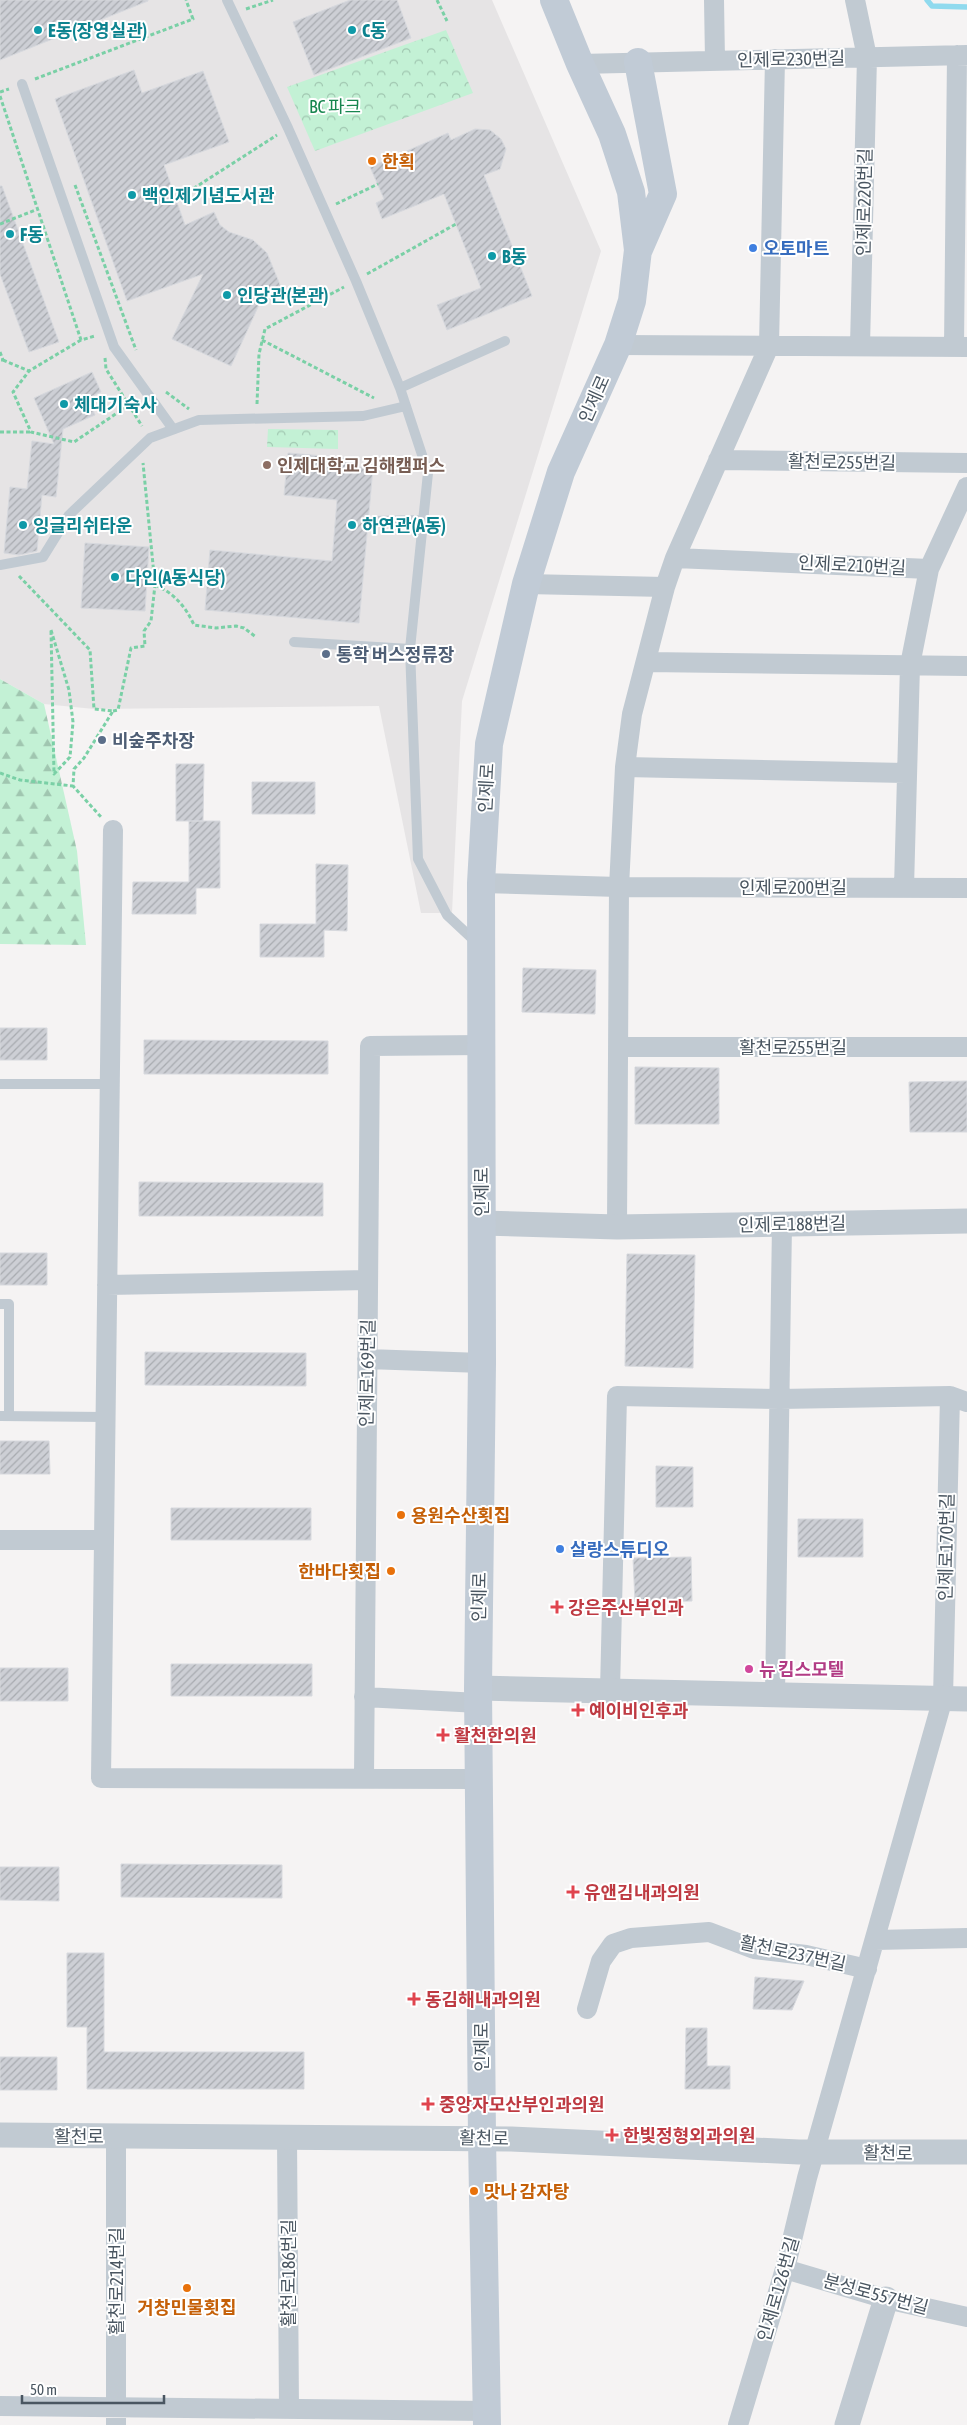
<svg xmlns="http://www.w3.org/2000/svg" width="967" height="2425" viewBox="0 0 967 2425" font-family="'Asap Condensed','Noto Sans KR',sans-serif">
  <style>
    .education { fill: #e6e4e5 }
    .forest { fill: url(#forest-firs) }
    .park { fill: url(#park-crowns) }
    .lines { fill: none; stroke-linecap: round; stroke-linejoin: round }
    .stream { stroke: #90daee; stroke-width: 5.5 }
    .building { fill: url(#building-hatch); stroke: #d7d9de }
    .path { stroke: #7ad0a6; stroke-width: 3; stroke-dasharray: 4 2.5; stroke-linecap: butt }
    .service { stroke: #c1cad2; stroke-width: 10 }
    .minor { stroke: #c1cad2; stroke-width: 20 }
    .tertiary { stroke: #c1cad2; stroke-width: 25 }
    .secondary { stroke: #c1cbd6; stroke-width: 28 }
    .culture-dot { fill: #0f9aa8; stroke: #fff; stroke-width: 2 }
    .food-dot { fill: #e8710a; stroke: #fff; stroke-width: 2 }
    .shop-dot { fill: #3f7fe0; stroke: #fff; stroke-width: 2 }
    .education-dot { fill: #8d6e63; stroke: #fff; stroke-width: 2 }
    .service-dot { fill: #5c6f8a; stroke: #fff; stroke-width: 2 }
    .health-dot { fill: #e0444e; stroke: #fff; stroke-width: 2 }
    .hotel-dot { fill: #d1479c; stroke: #fff; stroke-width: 2 }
    .labels { text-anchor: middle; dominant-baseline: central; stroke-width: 4; stroke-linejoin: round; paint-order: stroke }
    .culture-label { font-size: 18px; font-weight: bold; fill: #0d838f; stroke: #fff; text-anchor: start }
    .street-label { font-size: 18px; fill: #4a5661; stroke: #fff }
    .park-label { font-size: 18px; fill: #17864f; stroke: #fff }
    .food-label { font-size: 18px; font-weight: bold; fill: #c56008; stroke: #fff; text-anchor: start }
    .shop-label { font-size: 18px; font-weight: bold; fill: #366cbe; stroke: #fff; text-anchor: start }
    .education-label { font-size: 18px; font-weight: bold; fill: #785e54; stroke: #fff; text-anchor: start }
    .service-label { font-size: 18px; font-weight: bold; fill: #4e5e75; stroke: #fff; text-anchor: start }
    .health-label { font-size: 18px; font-weight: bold; fill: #be3a42; stroke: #fff; text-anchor: start }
    .hotel-label { font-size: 18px; font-weight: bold; fill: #b23c85; stroke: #fff; text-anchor: start }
  </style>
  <defs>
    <pattern id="forest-firs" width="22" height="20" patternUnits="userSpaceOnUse" patternTransform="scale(1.25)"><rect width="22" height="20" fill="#c3f1d5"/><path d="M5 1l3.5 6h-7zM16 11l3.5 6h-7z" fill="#a0c6b0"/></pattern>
    <pattern id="park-crowns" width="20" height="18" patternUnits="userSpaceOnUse" patternTransform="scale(1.25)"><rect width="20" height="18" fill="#c3f1d5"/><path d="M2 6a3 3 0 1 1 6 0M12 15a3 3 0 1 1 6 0" fill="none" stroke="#a0c6b0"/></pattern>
    <pattern id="building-hatch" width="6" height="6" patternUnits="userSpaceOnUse" patternTransform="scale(1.25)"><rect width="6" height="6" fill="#cdcfd5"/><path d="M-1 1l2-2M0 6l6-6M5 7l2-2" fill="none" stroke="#a8abb0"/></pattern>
  </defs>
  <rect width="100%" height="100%" fill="#f5f3f3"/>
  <path class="education" d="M0,0H492L601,251L462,701L452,913H421L379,706L94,709L44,704L0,679Z"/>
  <path class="forest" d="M0,679L44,704L77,851L86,945L0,944Z"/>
  <path class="park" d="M446,30L473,93L315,151L287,87Z
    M268,429L338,430V449L267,447Z"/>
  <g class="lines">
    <path class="stream" d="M927,0L932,6L967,7"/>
  </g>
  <path class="building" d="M0,0H148V1L0,60Z
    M350,0H397L411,38L314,75L293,22Z
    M134,70L142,93L203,71L229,142L164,165L185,225L214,212L220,225L229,232L253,240L267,253L281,287L264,294L231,366L172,339L203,274L127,301L55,99Z
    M475,129L490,130L501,139L506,149L500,169L484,175L532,296L447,330L437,305L481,288L444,194L382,219L376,203L384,199L370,167L448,133L451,140Z
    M0,186H2L59,342L29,352L0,274Z
    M92,372L101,392L88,398L95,415L63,429L56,497L42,495L37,551L19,555L4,553L10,487L27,489L32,441L54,444L34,398Z
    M288,453L360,459L359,467L373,468L359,623L205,610L210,550L332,561L337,500L284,495Z
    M85,543L149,547L145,611L81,608Z
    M176,764H204L203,821H176Z
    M252,782H315V814H252Z
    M189,821H220V888H196V914H132L133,882H189Z
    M316,864L348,865L347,931L324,930V957H260V924H316Z
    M523,968L596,970L595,1014L522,1012Z
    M0,1028H47V1060H0Z
    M144,1040L328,1041V1074H144Z
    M635,1067L719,1068V1124H635Z
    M967,1081V1132H910L909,1082Z
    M139,1182L323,1183V1216H139Z
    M0,1253H47V1285H0Z
    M627,1254L695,1255L693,1368L625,1366Z
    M145,1352L306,1353V1386L145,1385Z
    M0,1441H49L50,1474H0Z
    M656,1466L693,1467V1507H656Z
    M171,1508H311V1540H171Z
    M798,1519H863V1557H798Z
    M691,1557L692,1601L635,1602L633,1558Z
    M171,1664H312V1696H171Z
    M0,1668H68V1701H0Z
    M121,1864L282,1865V1898L121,1897Z
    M0,1867H59V1901L0,1900Z
    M67,1953H104V2052H304V2089H87V2027H67Z
    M755,1977L804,1981L792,2010L753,2009Z
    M686,2028H707V2066H730V2089H685Z
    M0,2057H57V2090H0Z"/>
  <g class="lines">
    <path class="path" d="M437,0L447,21
      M246,9L273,0
      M35,79L193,19L186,0
      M0,92L9,89
      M0,96L81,340L95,336
      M75,185L136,350
      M188,192L277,135
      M336,204L378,184
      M0,224L38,209
      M367,274L456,224
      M81,340L29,371L13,392L31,432L74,442L129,405
      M262,340L374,398
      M0,352L3,360H0
      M105,358L106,369L142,426
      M3,360L29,371
      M166,392L189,409
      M257,404L259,354L265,329L344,287
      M0,432H31
      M19,576L90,650L94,709L113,711L84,758L74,769L73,786L101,817
      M155,585C174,593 186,607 194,625L216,628L236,626L244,628L256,637
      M51,630L69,690L73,722L70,757L54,774Z
      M113,711L118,710L131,648L145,646L144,631L151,621L155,585L143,463
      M0,773L20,780L73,786"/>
    <path class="service" d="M227,0L288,128L356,281L400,388L428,473L410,649L418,859L447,915L477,943
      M22,84L114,347L173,429
      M400,388L505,341
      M374,521L422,520
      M0,565L43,557L69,515L150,438L199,420L363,416L406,406
      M294,642L410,649
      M0,1084H110
      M0,1304H9V1416
      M0,1416L105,1417"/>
    <path class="minor" d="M714,0L715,60
      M855,0L867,57L860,346
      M580,64L967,55
      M618,345L967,347
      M954,347L957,55
      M718,460L967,463
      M675,558L929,569
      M526,584L665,587
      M647,662L967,666
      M625,767L905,773
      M113,830L101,1778L480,1779
      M481,883L619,887L967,888
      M904,888L910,665L929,569L967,487
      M618,1047H967
      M617,1227L619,887L625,767L632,714L665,587L675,558L769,346L775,59
      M107,1285L368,1280
      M367,1359L482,1363
      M0,1540H103
      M610,1691L617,1396L780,1399L950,1396L967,1402
      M775,1695L782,1224
      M364,1697L479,1703
      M364,1778L370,1046L482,1045
      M875,1940L967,1938
      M587,2009L601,1961L613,1944L631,1938L709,1932L754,1949L806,1955L867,1969
      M116,2136V2425
      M287,2137L289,2409
      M785,2269L886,2299L967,2317
      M0,2406L486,2411
      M738,2425L785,2269L807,2178L943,1698L950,1396"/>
    <path class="tertiary" d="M481,1223L617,1227L967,1221
      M478,1688L967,1699
      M0,2135L511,2139L799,2152H967
      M847,2425L886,2299"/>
    <path class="secondary" d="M638,62L663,194L639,249
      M487,2425L482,2138L478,1688L482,1363L481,883L489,744L526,584L561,472L618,345L632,301L638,250L631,192L612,134L580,64L554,0"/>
  </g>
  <g class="culture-dot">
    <circle cx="38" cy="30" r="5"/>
    <circle cx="352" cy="30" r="5"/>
    <circle cx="132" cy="195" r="5"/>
    <circle cx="10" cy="234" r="5"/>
    <circle cx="492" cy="256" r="5"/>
    <circle cx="227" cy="295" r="5"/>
    <circle cx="64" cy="404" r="5"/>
    <circle cx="23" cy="525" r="5"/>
    <circle cx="352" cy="525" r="5"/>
    <circle cx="115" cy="577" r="5"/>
  </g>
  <g class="food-dot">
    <circle cx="372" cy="161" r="5"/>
    <circle cx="401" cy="1515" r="5"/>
    <circle cx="391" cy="1571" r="5"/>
    <circle cx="474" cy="2191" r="5"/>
    <circle cx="187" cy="2288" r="5"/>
  </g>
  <g class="shop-dot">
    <circle cx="753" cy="248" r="5"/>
    <circle cx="560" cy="1549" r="5"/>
  </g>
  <circle class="education-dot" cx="267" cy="465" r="5"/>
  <g class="service-dot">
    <circle cx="326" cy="654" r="5"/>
    <circle cx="102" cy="740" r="5"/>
  </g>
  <g class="health-dot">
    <path d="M554.5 1599.5h5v5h5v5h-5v5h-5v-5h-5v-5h5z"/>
    <path d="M575.5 1702.5h5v5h5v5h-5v5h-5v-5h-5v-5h5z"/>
    <path d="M440.5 1727.5h5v5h5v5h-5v5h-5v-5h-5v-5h5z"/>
    <path d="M570.5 1884.5h5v5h5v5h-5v5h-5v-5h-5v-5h5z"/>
    <path d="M411.5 1991.5h5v5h5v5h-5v5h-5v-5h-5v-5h5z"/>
    <path d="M425.5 2096.5h5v5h5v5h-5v5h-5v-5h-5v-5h5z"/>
    <path d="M609.5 2127.5h5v5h5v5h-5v5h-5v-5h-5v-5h5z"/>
  </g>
  <circle class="hotel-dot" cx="749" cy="1669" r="5"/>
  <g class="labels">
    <g class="culture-label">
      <text x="48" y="30">E동(장영실관)</text>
      <text x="362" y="30">C동</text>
      <text x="142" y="195">백인제기념도서관</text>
      <text x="20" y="234">F동</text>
      <text x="502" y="256">B동</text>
      <text x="237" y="295">인당관(본관)</text>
      <text x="74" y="404">체대기숙사</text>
      <text x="33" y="525">잉글리쉬타운</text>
      <text x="362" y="525">하연관(A동)</text>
      <text x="125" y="577">다인(A동식당)</text>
    </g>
    <g class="street-label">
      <text transform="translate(791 59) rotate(-1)">인제로230번길</text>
      <text transform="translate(864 202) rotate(-89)">인제로220번길</text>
      <text transform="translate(594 399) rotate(-66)">인제로</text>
      <text transform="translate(842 462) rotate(1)">활천로255번길</text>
      <text transform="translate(852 565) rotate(3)">인제로210번길</text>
      <text transform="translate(486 788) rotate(-87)">인제로</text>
      <text x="793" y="887">인제로200번길</text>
      <text x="793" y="1047">활천로255번길</text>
      <text transform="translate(481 1192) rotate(-90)">인제로</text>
      <text transform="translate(792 1224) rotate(-1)">인제로188번길</text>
      <text transform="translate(367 1373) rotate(-89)">인제로169번길</text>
      <text transform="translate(946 1547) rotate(-89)">인제로170번길</text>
      <text transform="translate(479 1597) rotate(-89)">인제로</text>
      <text transform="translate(793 1953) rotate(12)">활천로237번길</text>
      <text transform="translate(481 2047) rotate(-90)">인제로</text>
      <text x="79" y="2136">활천로</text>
      <text transform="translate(484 2138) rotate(1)">활천로</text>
      <text transform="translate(888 2153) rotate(1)">활천로</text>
      <text transform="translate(288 2273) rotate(-90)">활천로186번길</text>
      <text transform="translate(116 2281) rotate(-90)">활천로214번길</text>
      <text transform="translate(778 2289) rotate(-74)">인제로126번길</text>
      <text transform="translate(876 2294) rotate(15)">분성로557번길</text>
    </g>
    <g class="park-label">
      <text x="335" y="106">BC 파크</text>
    </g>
    <g class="food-label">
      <text x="382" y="161">한획</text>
      <text x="411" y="1515">용원수산횟집</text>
      <text x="381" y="1571" text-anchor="end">한바다횟집</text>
      <text x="484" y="2191">맛나 감자탕</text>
      <text x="187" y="2307" text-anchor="middle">거창민물횟집</text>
    </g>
    <g class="shop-label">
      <text x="763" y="248">오토마트</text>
      <text x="570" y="1549">살랑스튜디오</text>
    </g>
    <g class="education-label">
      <text x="277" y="465">인제대학교 김해캠퍼스</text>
    </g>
    <g class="service-label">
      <text x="336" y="654">통학 버스정류장</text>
      <text x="112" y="740">비숲주차장</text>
    </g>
    <g class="health-label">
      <text x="568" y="1607">강은주산부인과</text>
      <text x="589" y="1710">예이비인후과</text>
      <text x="454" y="1735">활천한의원</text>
      <text x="584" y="1892">유앤김내과의원</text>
      <text x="425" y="1999">동김해내과의원</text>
      <text x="439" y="2104">중앙자모산부인과의원</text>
      <text x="623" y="2135">한빛정형외과의원</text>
    </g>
    <g class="hotel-label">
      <text x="759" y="1669">뉴 킴스모텔</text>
    </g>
  </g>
  <path d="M22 2395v8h142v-8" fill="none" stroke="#4a5661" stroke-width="2.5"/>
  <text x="30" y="2395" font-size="15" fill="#4a5661" stroke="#ffffff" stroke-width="4" paint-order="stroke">50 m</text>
</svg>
